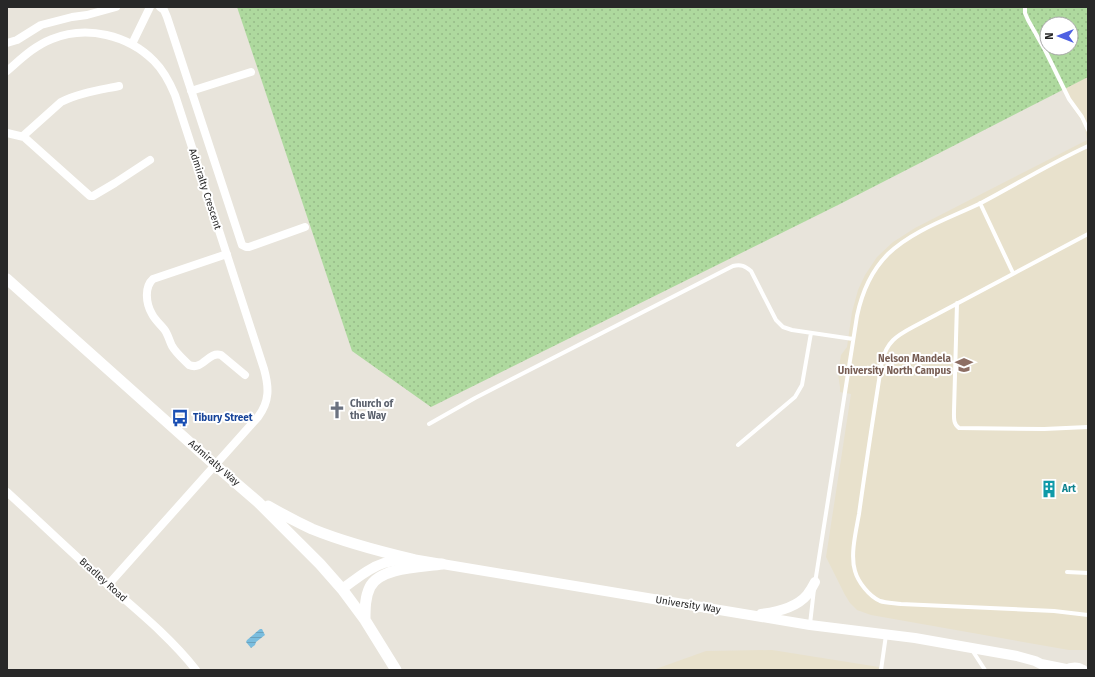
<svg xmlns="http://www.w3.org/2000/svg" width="1095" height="677" viewBox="0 0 1095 677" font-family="'Fira Sans',sans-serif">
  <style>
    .education { fill: #e8e1cc }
    .grass { fill: url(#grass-dots); fill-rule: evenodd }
    .water { fill: url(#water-rules) }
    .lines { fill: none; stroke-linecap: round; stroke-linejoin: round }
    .service { stroke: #fff; stroke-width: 4 }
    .minor { stroke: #fff; stroke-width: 8 }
    .tertiary { stroke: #fff; stroke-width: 10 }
    .secondary { stroke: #fff; stroke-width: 11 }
    .labels { text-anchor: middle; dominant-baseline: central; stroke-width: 4; stroke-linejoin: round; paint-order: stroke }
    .street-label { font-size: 10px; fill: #282828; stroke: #fff }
    .education-label { font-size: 10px; font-weight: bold; fill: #785e54; stroke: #fff; text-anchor: end }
    .worship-label { font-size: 10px; font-weight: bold; fill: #5b616d; stroke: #fff; text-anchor: start }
    .transit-label { font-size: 10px; font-weight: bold; fill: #164399; stroke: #fff; text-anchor: start }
    .culture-label { font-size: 10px; font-weight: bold; fill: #0d838f; stroke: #fff; text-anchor: start }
  </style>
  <defs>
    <pattern id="grass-dots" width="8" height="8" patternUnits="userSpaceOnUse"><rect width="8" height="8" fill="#aed99e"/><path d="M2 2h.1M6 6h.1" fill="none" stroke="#96ba88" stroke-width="1.8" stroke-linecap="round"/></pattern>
    <pattern id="water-rules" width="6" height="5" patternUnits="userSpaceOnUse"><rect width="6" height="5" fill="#7abdde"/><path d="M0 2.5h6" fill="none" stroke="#6aa2be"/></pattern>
  </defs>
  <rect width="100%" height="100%" fill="#e8e4db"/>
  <path class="education" d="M1088,77V650H1069L905,621L871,615L857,610L850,603L845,595L826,557L851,394L840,392V387L838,374L841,355L847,347L852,312L858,290L865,275L877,257L893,242L901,237L915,228L1087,140L1085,129L1081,120L1070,104L1063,89Z
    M772,650L879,667L878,670H653L706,651Z"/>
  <path class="grass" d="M237,7H1088V77L838,205L431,407L352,351ZM1047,24H1071V48H1047Z"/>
  <path class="water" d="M260,629H262L265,635L256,642L255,645L251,648L246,642L247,640Z"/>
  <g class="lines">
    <path class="service" d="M1025,7V13L1028,20L1045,50L1069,99L1082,117L1088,130
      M980,203L1013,273
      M1088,234L913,327C896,336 887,342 882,361C874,412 866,463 859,514C856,531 850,555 855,571C858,582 869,596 880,601C886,603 894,603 901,604L1054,611L1088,615
      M957,303L954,411C954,417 953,424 959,428L1044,429L1088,427
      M429,424L475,398L733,266C741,264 745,266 751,271L776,320L783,327L792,330L853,339
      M738,445L795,397L802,385L811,333
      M1067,572L1088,573
      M815,583L857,316C862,292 871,271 888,254C913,230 950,218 981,203C1017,184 1051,163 1088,146
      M810,624L814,589
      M972,650L985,670
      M881,670L886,635"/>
    <path class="minor" d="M160,7L164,10L167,17L242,245L246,247H249L305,227
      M7,43L17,40L41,25L72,17L87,15L116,7
      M132,44L150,7
      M7,71C21,59 34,46 52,39C87,25 128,35 154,61C164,71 170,83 175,95L264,369C269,387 270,401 258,417L108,585
      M191,91L251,72
      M7,133L24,137L90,196H93L115,183L150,160
      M23,136L61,102C78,93 100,90 119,86
      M227,254L153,279C144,287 146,304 152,314C155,320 160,324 164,329C168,334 169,340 172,346C176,353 183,359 189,365C203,371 208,351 221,355L245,375
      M7,492C41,523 74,555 108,585C139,612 171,638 196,670"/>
    <path class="tertiary" d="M342,589C355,580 368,568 384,563C393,560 403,560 412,559L810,625L915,638L1017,656L1035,661L1041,664L1066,669
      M761,614C777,612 796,608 807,595C810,591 813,586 815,582
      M1065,670C1071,667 1077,666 1083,670"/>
    <path class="secondary" d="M7,279L215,465L258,502L320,564L342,589L365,620L396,670
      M268,506C282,514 297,522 312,529C344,542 378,551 412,559
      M365,620C365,609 365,597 370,587C380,567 422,567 442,564"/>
  </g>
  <defs>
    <g id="university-bare" transform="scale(1.38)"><path d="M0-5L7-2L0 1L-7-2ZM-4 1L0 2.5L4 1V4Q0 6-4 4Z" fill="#8d6e63" stroke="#fff" stroke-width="2.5" paint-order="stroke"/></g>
    <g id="church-bare" transform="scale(1.38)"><path d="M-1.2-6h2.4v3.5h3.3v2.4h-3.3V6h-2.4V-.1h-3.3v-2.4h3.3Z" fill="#6b7280" stroke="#fff" stroke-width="2.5" paint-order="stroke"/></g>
    <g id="bus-bare" transform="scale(1.38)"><path d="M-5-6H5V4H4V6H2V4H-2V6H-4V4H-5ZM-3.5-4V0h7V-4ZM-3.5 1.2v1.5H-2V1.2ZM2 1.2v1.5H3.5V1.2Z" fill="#1a4fb4" stroke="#fff" stroke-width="2.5" paint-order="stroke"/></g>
    <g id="building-bare" transform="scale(1.38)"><path d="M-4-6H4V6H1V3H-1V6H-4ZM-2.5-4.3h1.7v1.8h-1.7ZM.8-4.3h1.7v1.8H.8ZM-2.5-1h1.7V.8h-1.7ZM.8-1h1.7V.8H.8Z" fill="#0f9aa8" stroke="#fff" stroke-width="2.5" paint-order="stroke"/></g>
  </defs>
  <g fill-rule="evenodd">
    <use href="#university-bare" x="964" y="365"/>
    <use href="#church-bare" x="337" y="410"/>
    <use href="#bus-bare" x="180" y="418"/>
    <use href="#building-bare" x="1049" y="489"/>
  </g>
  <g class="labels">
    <g class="street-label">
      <text transform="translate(205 189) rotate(72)">Admiralty Crescent</text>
      <text transform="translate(214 463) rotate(41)">Admiralty Way</text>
      <text transform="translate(103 580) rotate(42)">Bradley Road</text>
      <text transform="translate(688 605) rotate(9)">University Way</text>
    </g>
    <g class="education-label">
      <text x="951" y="359">Nelson Mandela<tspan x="951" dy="12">University North Campus</tspan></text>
    </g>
    <g class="worship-label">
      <text x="350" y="404">Church of<tspan x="350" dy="12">the Way</tspan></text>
    </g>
    <g class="transit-label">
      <text x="193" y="418">Tibury Street</text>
    </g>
    <g class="culture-label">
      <text x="1062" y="489">Art</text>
    </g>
  </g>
  <rect width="1095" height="677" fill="none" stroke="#282828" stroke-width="16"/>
  <g transform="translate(1059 36) rotate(270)"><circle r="19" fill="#ffffff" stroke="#a9a9a9"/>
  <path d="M0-3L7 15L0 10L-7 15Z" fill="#4e60e2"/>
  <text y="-6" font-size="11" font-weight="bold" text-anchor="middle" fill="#282828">N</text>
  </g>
</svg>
